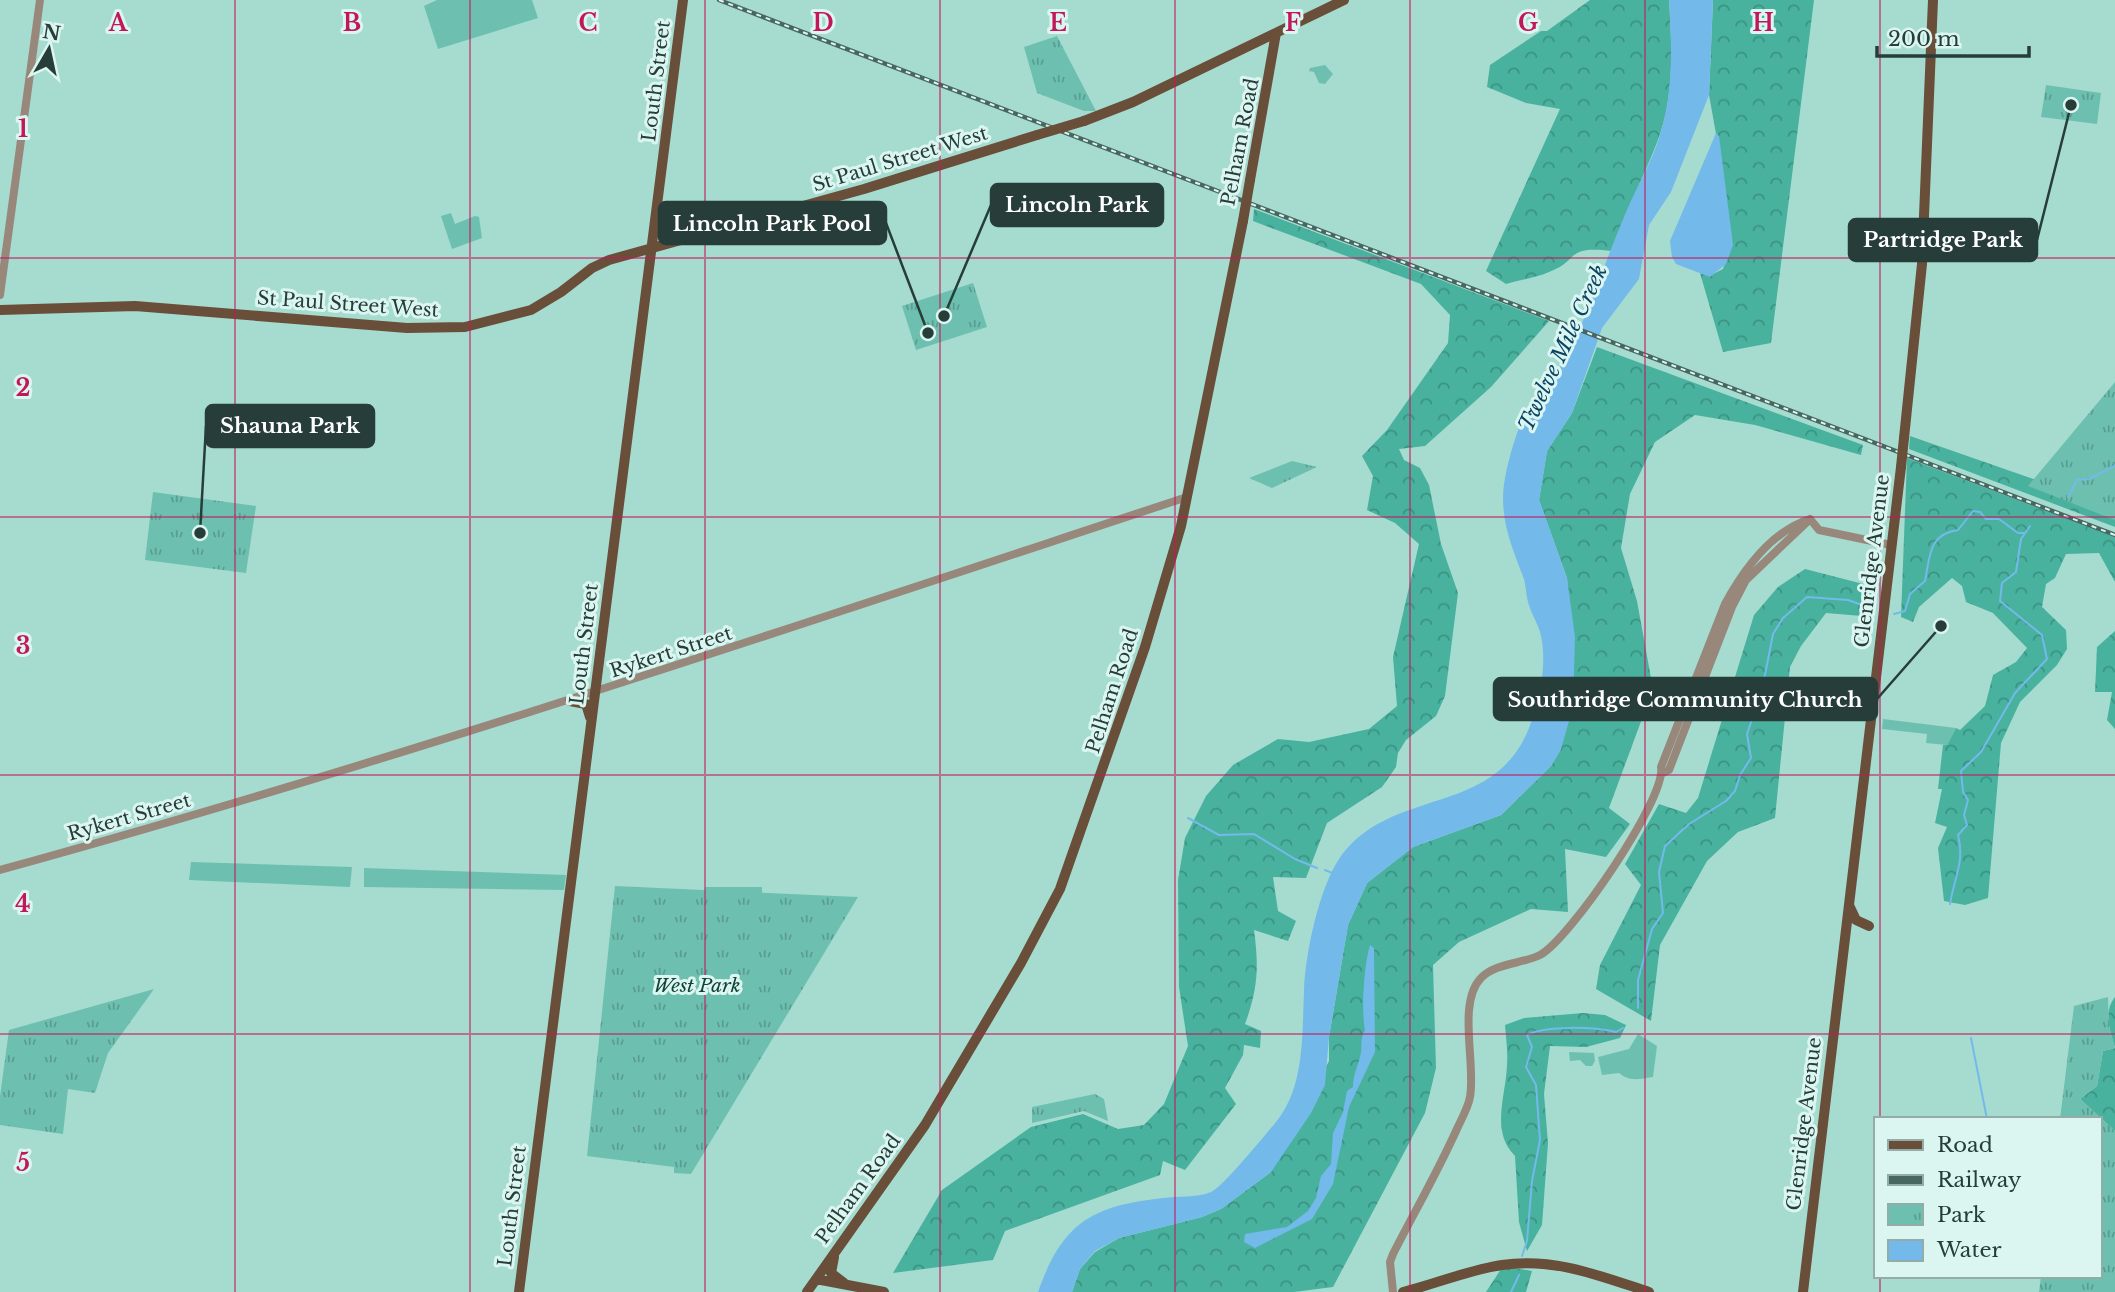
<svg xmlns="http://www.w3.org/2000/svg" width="2115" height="1292" viewBox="0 0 2115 1292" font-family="'Libre Baskerville',serif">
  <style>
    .grass { fill: #6dc0b0 }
    .forest { fill: url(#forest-crowns) }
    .park { fill: url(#park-tufts) }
    .water { fill: #73baeb }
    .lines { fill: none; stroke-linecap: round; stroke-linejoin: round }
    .stream { stroke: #73baeb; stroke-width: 2 }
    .minor { stroke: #98887c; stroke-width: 8 }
    .major { stroke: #694e39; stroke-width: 10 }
    .rail-casing { stroke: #486761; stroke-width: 4.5 }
    .rail { stroke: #dbf6f0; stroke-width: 2; stroke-dasharray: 5; stroke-linecap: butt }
    .major-bridge { stroke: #694e39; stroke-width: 10 }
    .grid { fill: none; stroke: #c2185b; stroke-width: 2; stroke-opacity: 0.55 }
    .labels { text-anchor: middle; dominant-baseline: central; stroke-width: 6; stroke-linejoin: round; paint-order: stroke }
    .street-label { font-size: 19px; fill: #273d39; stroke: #dbf6f0 }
    .park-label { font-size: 19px; font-style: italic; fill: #124139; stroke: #dbf6f0 }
    .water-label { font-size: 21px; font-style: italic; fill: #0a4464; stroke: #dbf6f0 }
    .grid-label { font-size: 23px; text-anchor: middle; font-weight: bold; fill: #c2185b; stroke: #dbf6f0; stroke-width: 6; stroke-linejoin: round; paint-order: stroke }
    .leader { fill: none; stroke: #273d39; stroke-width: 2.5 }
    .callout-dot { fill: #273d39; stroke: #dbf6f0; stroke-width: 2.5 }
    .callout { fill: #273d39; stroke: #273d39; stroke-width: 2.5 }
    .callout-label { font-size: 21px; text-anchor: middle; font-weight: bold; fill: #fff }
  </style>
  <defs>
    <pattern id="forest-crowns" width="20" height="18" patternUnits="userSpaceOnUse" patternTransform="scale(1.75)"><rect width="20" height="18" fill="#48b29f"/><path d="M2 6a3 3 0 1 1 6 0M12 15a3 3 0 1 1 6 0" fill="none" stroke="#3c9283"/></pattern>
    <pattern id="park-tufts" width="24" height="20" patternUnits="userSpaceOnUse" patternTransform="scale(1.75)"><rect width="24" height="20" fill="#6dc0b0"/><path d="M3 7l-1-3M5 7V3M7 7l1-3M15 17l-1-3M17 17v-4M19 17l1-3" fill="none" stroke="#5a9d90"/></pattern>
  </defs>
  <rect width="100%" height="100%" fill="#a6dbd0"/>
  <path class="grass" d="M437,0H532L538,18L438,49L424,6Z
    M1325,65L1333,74L1325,84L1319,83L1314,72L1309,71L1310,68Z
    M451,213L455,224L475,216L479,217L482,238L452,249L441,216Z
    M1883,719L1956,728L1947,745L1926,743L1927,734L1882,729Z
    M191,862L352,867L350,887L189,880Z
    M364,868L566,875L564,890L364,887Z
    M705,887H762V914H704Z
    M1638,1034L1657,1046L1653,1077C1638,1079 1630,1082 1619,1073L1602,1075L1598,1057L1629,1049Z"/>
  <path class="forest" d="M1590,0H1669C1672,48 1675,99 1656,145C1642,181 1624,214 1612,251C1564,245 1581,260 1549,272C1535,278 1520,280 1506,284L1486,271L1560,109L1526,103L1487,87L1490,65L1541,31H1547Z
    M1713,0H1814L1771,343L1723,352L1700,273L1711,275L1723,269L1725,263L1720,156L1709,95Z
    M1254,209L1549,321L1491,387L1425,446L1399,449L1404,460L1420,468L1429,485L1441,544L1458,593L1445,696L1436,716L1406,740L1398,753L1396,767L1382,787L1327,823L1306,878L1273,877L1278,911L1296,921L1288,941L1254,930C1259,966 1258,989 1245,1024L1261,1031L1260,1048L1244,1045L1243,1055L1225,1088L1236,1104L1185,1170L1163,1161L1160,1175L1005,1231L993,1260L893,1273L942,1190L1031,1127L1083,1114L1118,1129L1144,1125L1164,1104L1188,1046L1179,987L1178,880L1185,838L1206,796L1233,765L1278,739L1309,742L1369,729L1397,706L1393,657L1419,544L1395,523L1367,510L1373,476L1362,456L1387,430L1448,343L1450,315L1421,284L1253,221Z
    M1597,347L1863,445L1861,455L1755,425L1695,415L1655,442L1630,494L1621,548L1637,601L1653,689L1609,808L1630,824L1606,857L1565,849L1568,912L1531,909L1459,942L1433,965L1436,1068L1425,1113L1333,1287L1294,1292H1072L1080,1269L1095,1252L1119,1238L1202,1217L1221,1209L1271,1172L1329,1061V1037L1348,925L1367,883L1413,847L1501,815L1551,766L1561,749L1569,605L1567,578L1539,500L1547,451L1572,413Z
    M2115,384V527L1909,449L1910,436L2039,481Z
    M1907,458L2115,537V582L2099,553L2066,554L2055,578L2046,584L2042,607L2066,630L2067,649L2057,665L2020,702L2001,743L1988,898L1965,905L1944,901L1938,848L1947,827L1935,823L1942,789H1938L1943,745H1947L1956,728L1960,730L1985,706L1993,675L2016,662L2027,648L1993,613L1966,602L1962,586L1952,578L1919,607L1913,622L1901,617Z
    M1805,569L1875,587L1874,617L1826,613L1801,646L1790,667L1775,818L1738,832L1707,861L1660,945L1651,1021L1596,989L1600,965L1641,885L1625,864L1659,804L1686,813L1698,798L1754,615L1778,587Z
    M2115,631V729L2107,720L2112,692H2095L2097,647Z
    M2115,997V1048C2110,1030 2103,1012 2115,997Z
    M1583,1013L1605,1015L1626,1025L1620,1038L1586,1047L1550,1046L1544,1094L1548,1143L1542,1225L1527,1251L1519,1222L1515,1156C1490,1131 1506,1096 1507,1065C1508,1052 1506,1038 1505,1025L1524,1018Z
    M2115,1048V1131L2080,1099L2097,1086L2103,1051Z
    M1503,1266L1532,1271L1526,1292H1486Z"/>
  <path class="park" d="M1057,36L1096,111H1084L1037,93L1024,47Z
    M2046,85L2101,93L2097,124L2041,117Z
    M973,283L987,327L916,350L902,306Z
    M2115,382V520L2028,486Z
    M1292,461L1317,467L1272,488L1249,478Z
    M153,492L256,506L246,573L145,560Z
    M615,886L858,897L691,1174L674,1173V1167L587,1156Z
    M154,989L108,1053L95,1093L68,1089L63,1134L0,1125V1096L9,1030Z
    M2108,997L2109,1026L2115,1048L2103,1051L2097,1086L2080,1099L2115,1131V1292H2039L2041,1276H2099V1119H2060L2074,1006Z
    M1569,1052L1594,1053L1595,1061L1592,1066H1586L1580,1060L1570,1061Z
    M1095,1094L1104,1099L1108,1121L1084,1111L1032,1123V1107Z"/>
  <path class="water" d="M1669,0H1713L1709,95L1671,192L1649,225L1639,279L1602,328L1572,413L1547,451L1539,500L1567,578L1575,637L1573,707L1561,749L1551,766L1501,815L1413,847L1367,883L1348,925L1329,1037L1325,1085L1311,1113L1271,1172L1221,1209L1202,1217L1119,1238L1095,1251L1080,1269L1072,1292H1038C1063,1222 1092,1206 1163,1198C1178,1196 1196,1198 1211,1192C1222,1188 1265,1135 1276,1122C1305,1087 1302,1034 1304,991C1305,954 1319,889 1339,859C1390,785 1493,819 1529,728C1540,700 1548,661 1540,632C1537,622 1531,613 1528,602C1526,594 1526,587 1524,579C1511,545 1498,515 1505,478C1511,448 1522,412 1540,388C1545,381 1551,377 1557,371C1563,363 1568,351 1573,343C1593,301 1606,259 1624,217C1634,192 1648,169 1657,144C1674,97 1672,48 1669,0Z
    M1716,133L1719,136L1733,245L1726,264L1710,277L1676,264L1672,257L1670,241Z
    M1370,945L1374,948L1375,1052L1349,1107L1333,1184L1312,1219L1255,1248L1244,1242L1245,1234L1287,1227L1308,1211L1316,1198L1321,1176L1331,1164L1333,1133L1343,1112L1347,1091L1353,1087C1353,1073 1359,1065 1361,1052C1362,1043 1360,1039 1365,1030C1361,1010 1364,965 1370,945Z"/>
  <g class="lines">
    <path class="stream" d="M2068,497L2077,480L2089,479L2115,466
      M1894,614L1905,611L1910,594L1925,581C1930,557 1928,534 1958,530L1973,511L1980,512L1986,519H1999L2018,533H2024
      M1188,818L1219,835L1254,834L1295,859L1317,868
      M1325,870L1332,873
      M1950,904C1954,878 1965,862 1958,835L1967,825L1964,815L1968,800L1963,792L1961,771L1981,752L2015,693L2047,659L2042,635L2000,601L2002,583L2016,572L2021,539L2030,526
      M1638,1008V980L1652,929L1663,913L1659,872L1665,846L1689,824L1726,801L1735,791L1740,775L1751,758L1747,734L1762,690L1773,634L1783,618L1807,597L1848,600L1865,606
      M1971,1038L1987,1119
      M1522,1256L1527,1241L1532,1181L1540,1140L1536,1085L1526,1067L1532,1047L1527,1035C1546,1025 1595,1027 1616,1032L1623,1028
      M1511,1292L1519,1275"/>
    <path class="minor" d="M0,295L40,0
      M1810,519L1819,530L1891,545
      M1663,773L1669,770L1732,607L1746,580L1808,521
      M0,870C400,760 793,627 1187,497
      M1393,1292L1390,1262L1393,1254C1414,1213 1437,1173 1456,1131C1461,1120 1468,1108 1470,1097C1476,1063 1457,1003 1481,978C1495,963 1522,964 1540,955C1569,940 1667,798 1661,767L1725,604C1744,569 1772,531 1810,519"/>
    <path class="major" d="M1084,121L1133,102L1344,0
      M1250,180L1276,33
      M0,310L135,306L407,328L465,327L531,310L561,292L592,268L609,260L864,189L1037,135
      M1904,438L1922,264L1933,0
      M570,701L586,704L590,717
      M1849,905L1856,920L1869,926
      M834,1257L831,1273L844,1283
      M816,1279L884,1292
      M519,1292L683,0
      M807,1292L925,1125L1021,963L1060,889L1145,647L1181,526L1243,221
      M1403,1292C1436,1284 1468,1270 1502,1265C1554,1257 1600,1276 1649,1292
      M1803,1292L1901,467"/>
    <g class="rail-casing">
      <path id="rail" d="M719,0L2115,535"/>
    </g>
    <use href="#rail" class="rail"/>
    <path class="major-bridge" d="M1037,135L1084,121
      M1243,221L1250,180
      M1901,467L1904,438"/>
  </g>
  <path class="grid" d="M235,0V1292M470,0V1292M705,0V1292M940,0V1292M1175,0V1292M1410,0V1292M1645,0V1292M1880,0V1119M0,258H2115M0,517H2115M0,775H2115M0,1034H2115M1880,1276V1292"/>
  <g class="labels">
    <g class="street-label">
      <text transform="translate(656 81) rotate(-83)">Louth Street</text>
      <text transform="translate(1240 142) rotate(-79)">Pelham Road</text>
      <text transform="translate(900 159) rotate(-17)">St Paul Street West</text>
      <text transform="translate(348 304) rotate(4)">St Paul Street West</text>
      <text transform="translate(1872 561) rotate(-83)">Glenridge Avenue</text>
      <text transform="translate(584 644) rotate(-83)">Louth Street</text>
      <text transform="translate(671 652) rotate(-18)">Rykert Street</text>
      <text transform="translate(1112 691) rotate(-72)">Pelham Road</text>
      <text transform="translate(129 817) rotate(-16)">Rykert Street</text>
      <text transform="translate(1804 1124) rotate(-83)">Glenridge Avenue</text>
      <text transform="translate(858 1189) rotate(-54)">Pelham Road</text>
      <text transform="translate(512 1206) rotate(-83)">Louth Street</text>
    </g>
    <g class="park-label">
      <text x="697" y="985">West Park</text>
    </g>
    <g class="water-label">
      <text transform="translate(1563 348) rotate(-65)">Twelve Mile Creek</text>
    </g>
  </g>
  <g class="grid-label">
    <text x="118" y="31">A</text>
    <text x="352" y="31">B</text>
    <text x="588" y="31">C</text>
    <text x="823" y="31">D</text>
    <text x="1058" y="31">E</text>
    <text x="1293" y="31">F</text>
    <text x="1528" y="31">G</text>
    <text x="1763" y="31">H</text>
    <text x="23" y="137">1</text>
    <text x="23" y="396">2</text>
    <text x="23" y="654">3</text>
    <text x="23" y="912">4</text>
    <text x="23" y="1171">5</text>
  </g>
  <path class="leader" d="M944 316L991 205M928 333L886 223M2071 105L2037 240M200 533L206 426M1941 626L1877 699"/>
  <g class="callout-dot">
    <circle cx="944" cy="316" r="7"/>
    <circle cx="928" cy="333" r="7"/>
    <circle cx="2071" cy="105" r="7"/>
    <circle cx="200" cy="533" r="7"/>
    <circle cx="1941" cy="626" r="7"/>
  </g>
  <g class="callout">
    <rect x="991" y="184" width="172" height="42" rx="7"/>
    <rect x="659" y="202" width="227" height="42" rx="7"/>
    <rect x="1849" y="219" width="188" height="42" rx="7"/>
    <rect x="206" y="405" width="168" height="42" rx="7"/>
    <rect x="1494" y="678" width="383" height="42" rx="7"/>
  </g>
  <g class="callout-label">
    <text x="1077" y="212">Lincoln Park</text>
    <text x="772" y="231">Lincoln Park Pool</text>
    <text x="1943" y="247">Partridge Park</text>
    <text x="290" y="433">Shauna Park</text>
    <text x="1685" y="707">Southridge Community Church</text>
  </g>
  <rect x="1874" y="1117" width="228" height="161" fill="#dbf6f0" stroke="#93aca7" stroke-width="2"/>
  <rect x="1888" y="1140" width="35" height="10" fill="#694e39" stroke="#93aca7" stroke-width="2"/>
  <text x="1937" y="1152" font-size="21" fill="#273d39">Road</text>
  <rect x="1888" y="1175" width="35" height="10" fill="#486761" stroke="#93aca7" stroke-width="2"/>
  <text x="1937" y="1187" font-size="21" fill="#273d39">Railway</text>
  <rect x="1888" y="1204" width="35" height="21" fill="url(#park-tufts)" stroke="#93aca7" stroke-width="2"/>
  <text x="1937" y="1222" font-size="21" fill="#273d39">Park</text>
  <rect x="1888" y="1240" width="35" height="21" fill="#73baeb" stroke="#93aca7" stroke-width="2"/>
  <text x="1937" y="1257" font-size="21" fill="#273d39">Water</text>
  <g transform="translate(49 49) rotate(9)" stroke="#dbf6f0" stroke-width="5" paint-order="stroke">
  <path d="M0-5L12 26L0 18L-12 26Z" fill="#273d39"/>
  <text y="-10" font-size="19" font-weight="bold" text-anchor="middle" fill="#273d39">N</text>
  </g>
  <path d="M1877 46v10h152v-10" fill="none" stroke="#273d39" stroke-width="3.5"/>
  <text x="1888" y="46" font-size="21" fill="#273d39" stroke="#dbf6f0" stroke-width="5" paint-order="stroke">200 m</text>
</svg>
